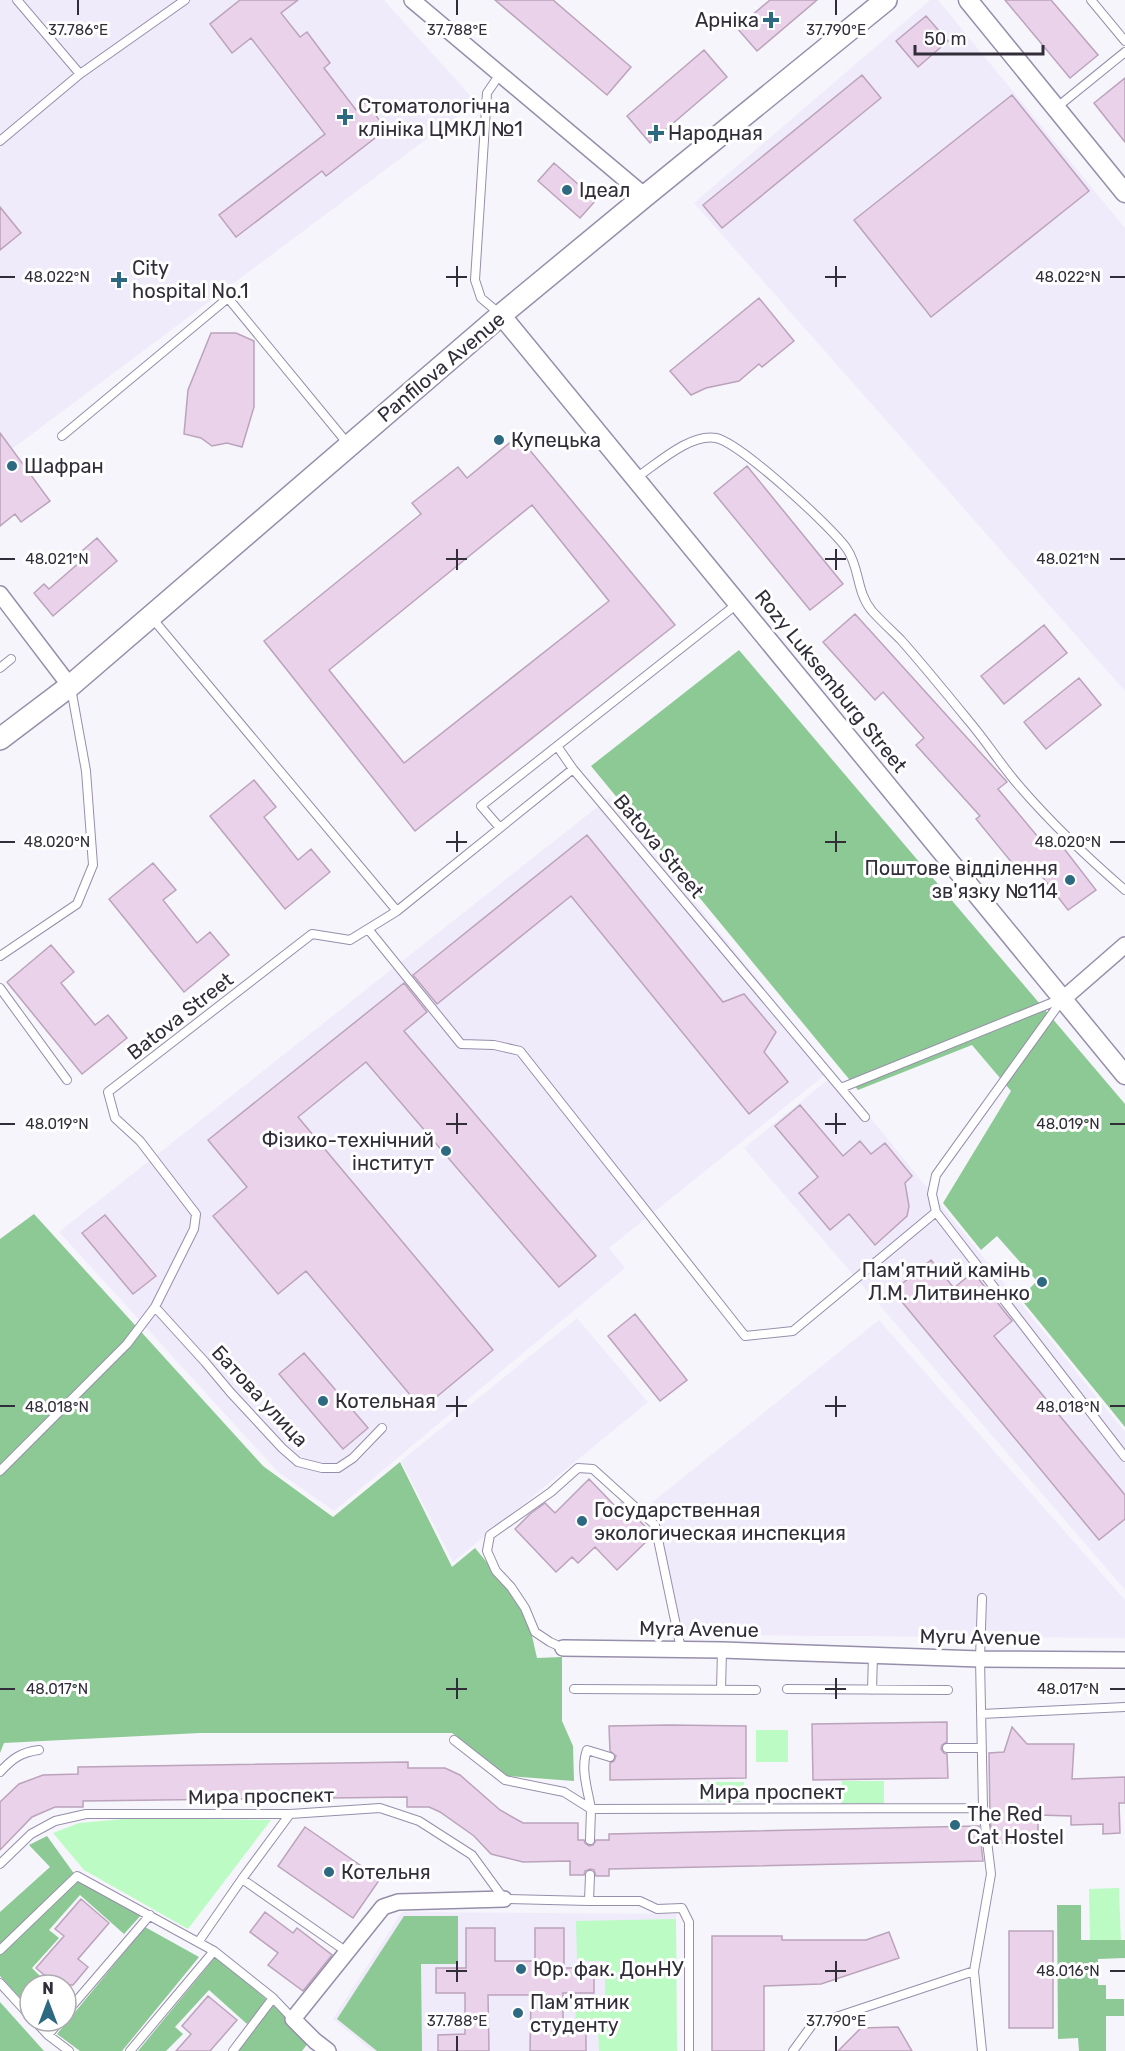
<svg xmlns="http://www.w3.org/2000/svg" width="1125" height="2051" viewBox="0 0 1125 2051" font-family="Rubik,sans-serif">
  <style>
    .built { fill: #f0ebfb }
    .green { fill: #bcfbc4 }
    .forest { fill: #8cc994 }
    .building { fill: #ebd2eb; stroke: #bba3bc; stroke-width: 1.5; fill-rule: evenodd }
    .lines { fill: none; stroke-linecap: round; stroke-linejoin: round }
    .service-casing { stroke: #978eab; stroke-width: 10 }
    .minor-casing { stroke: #978eab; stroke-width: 18 }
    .tertiary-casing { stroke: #978eab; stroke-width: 21 }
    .secondary-casing { stroke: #978eab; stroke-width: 24 }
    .service { stroke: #fff; stroke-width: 8 }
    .minor { stroke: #fff; stroke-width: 15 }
    .tertiary { stroke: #fff; stroke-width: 18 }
    .secondary { stroke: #fff; stroke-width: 21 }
    .ticks { fill: none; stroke: #312d39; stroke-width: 2 }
    .poi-dot { fill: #2d6980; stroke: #fff; stroke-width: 2 }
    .labels { text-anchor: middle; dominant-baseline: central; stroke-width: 6; stroke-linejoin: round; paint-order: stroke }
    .poi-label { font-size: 20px; fill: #312d39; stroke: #fff; text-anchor: start }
    .street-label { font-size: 20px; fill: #312d39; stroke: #fff }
    .ticks-label { font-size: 15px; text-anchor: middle; fill: #312d39; stroke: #fff; stroke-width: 6; stroke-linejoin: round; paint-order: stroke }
  </style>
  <rect width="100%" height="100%" fill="#f6f5fb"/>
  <path class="built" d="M0,0H384L476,102L0,458Z
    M930,0H938L1125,228V691L694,203Z
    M610,797L831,1070L609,1248L625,1268L334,1511L278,1472L59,1232Z
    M835,1074L1125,1432V1590L744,1148Z
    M577,1318L648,1402L453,1562L401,1461Z
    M879,1320L1125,1600V1638L684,1635L650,1504Z
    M402,1912L676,1914L677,2051H372L333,2019Z"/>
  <path class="green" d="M756,1730H788V1762H756Z
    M842,1781H884V1808H841Z
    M707,1782H744L745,1802H708Z
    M134,1818L271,1820L188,1929L84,1870L53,1833L79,1823Z
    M1119,1888L1121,1942L1090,1943L1089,1889Z
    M676,1919L677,2051H599L598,2028H576L575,1997H605V1961H577L576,1921Z"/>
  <path class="forest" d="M739,650L1125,1104V1427L1020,1298L1037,1281L997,1236L981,1250L943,1203L1011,1091L972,1045L858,1090L591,766Z
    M34,1214L263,1466L333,1517L400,1462L452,1567L475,1548L514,1595L529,1623L537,1658L562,1657V1721L573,1746L574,1781L507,1776L452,1733H200L4,1743L0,1753V1239Z
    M47,1836L75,1875L142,1914L124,1934L80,1895L49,1930L59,1938L32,1968L49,1985H30V2009L0,1976V1912L50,1867L29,1845Z
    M1057,1905H1081V1940H1125V1958L1098,1959V1985H1106V1999H1124V2016H1106V2051H1079L1078,2038L1058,2039Z
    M404,1916H458V1964H421L422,2051H377L337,2019Z
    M145,1927L199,1957L122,2051H80L57,2034Z
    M216,1956L267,2000L247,2024L209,1990L175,2027L183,2034L166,2051H138Z
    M0,2002L44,2051H0Z
    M273,2005L309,2042L302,2051H238Z"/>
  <path class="building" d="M240,0H298L281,13L300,37L307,32L330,63L324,68L356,110L366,102L383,125L372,133L375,138L326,176L322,171L236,237L219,215L325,134L251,38L232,53L210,24Z
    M495,0H553L631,67L607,95Z
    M770,0H817L757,51L737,28Z
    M1005,0H1051L1098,55L1070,78Z
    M926,16L948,41L918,67L896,41Z
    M704,50L727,77L650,143L627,116Z
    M862,75L881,98L722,228L703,205Z
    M1125,78V142L1094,103Z
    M1012,95L1089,191L931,317L854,220Z
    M554,163L596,200L580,218L538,181Z
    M0,207L21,233L0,250Z
    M759,298L794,341L762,367L759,364L739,381L706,388L691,395L670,371Z
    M211,333H236L254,341V407L242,447L227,443L212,446L201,438L184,434L188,390Z
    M0,433L50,501L21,522L15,514L0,526Z
    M518,436L675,625L415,831L264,641L421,514L412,503L458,467L467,478ZM532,505L609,601L404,763L329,670Z
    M747,466L843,584L810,610L714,493Z
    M97,538L117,561L53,616L34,593L44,584L49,589L81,561L76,556Z
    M855,614L1007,782L998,789L1048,849L1059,842L1096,890L1068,910L1034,866L1022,875L976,819L980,816L916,745L924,738L883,692L875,700L823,642Z
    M1044,625L1067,653L1004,704L981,676Z
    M1079,678L1101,705L1046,749L1024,722Z
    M254,780L276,807L264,817L298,860L311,849L330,872L285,909L210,816Z
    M587,835L723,1002L744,994L776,1032L764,1052L788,1082L749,1114L571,896L437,1004L413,975Z
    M153,863L176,890L163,900L197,943L210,932L229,955L184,992L109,899Z
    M51,945L74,972L61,983L95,1025L108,1015L127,1038L82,1074L7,982Z
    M404,983L427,1012L404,1031L596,1256L559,1287L366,1062L298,1117L493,1350L422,1409L306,1271L278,1294L213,1216L247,1187L208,1140Z
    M800,1105L843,1156L860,1141L871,1154L885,1143L912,1176L905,1183L909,1206L907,1216L875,1245L849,1214L830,1230L799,1193L818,1177L775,1126Z
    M105,1215L156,1276L133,1294L82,1233Z
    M931,1260L954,1288L973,1272L1012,1321L994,1336L1125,1495V1519L1099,1540L893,1291Z
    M635,1314L687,1380L660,1401L608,1336Z
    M304,1353L368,1428L343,1449L279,1374Z
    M589,1479L616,1507L621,1503L649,1530L643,1535L648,1540L617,1570L595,1547L578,1563L572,1557L556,1572L515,1529L530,1514L545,1503L555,1513Z
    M947,1722V1742L942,1745L941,1749L944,1753L947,1754L948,1778L813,1780L812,1724Z
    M669,1725L746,1726V1778L610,1780V1763L614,1761L616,1756L610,1751L609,1726Z
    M1012,1727L1027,1744H1074L1072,1779L1125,1777V1803H1119L1120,1833L1103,1834V1824L1071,1825V1816L1038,1815V1843H993L990,1820L989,1753L1004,1752Z
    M408,1762V1768H445L460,1775L500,1810L523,1823H578V1840H584L585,1843L589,1846L593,1845L596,1840H609V1834L979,1826L983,1861L609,1869V1876H596L594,1870L590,1869L585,1871L584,1875H570V1861L523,1862L491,1854L474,1836L440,1812L429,1807H407V1797L83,1801V1807H55L32,1817L0,1850V1802L19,1784L43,1775L78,1774V1767Z
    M305,1827L380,1879L353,1918L278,1866Z
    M81,1899L109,1923L78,1959L88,1967L73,1985H56L36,1968L64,1936L55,1929Z
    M265,1912L293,1933L297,1928L332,1955L303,1991L268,1965L278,1953L250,1932Z
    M466,1928H495V1961H535V1928H564V1968H594V1993H563V2033H586V2051H530L531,1995H488L489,2051H438V2035L465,2034V1993H436V1968H466Z
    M1009,1931H1053V2028H1009Z
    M889,1932L899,1958L821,1984L764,1986V2051H712V1936H782V1940H866Z
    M208,1996L237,2020L210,2051H176L191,2034L182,2026Z
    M898,2027L912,2051H838L861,2028Z"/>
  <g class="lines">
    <g class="service-casing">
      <path id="service" d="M17,0L80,74
        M1091,0L1125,41
        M500,74L487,93L475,280L481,298L500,314
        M1056,108L1125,52
        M0,141L80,74L185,0
        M62,436L228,298L348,444
        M636,478C657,464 690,433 716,438C740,443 831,526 847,549C860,568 856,592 872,611C881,621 891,630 901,640C924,666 946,693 968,720C987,742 1002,767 1021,788C1053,825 1088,858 1125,890
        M152,618L397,911
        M0,668L11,659
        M557,746L573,769
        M500,828L481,806L737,604
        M368,929L461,1044L494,1045L520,1051L745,1336L793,1331L936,1212
        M0,956L77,904L93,865L86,771L71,688
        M0,988L67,1080
        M1062,1000L936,1175L932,1194L936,1212L1125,1457
        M841,1088L1061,999
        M155,1307L205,1362L231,1393L282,1448L298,1462L322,1468H338L353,1458L382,1428
        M0,1471L127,1344L155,1307L194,1229L196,1214L140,1141L115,1118L108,1092L312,934L350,940L397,911L573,769L865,1117
        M563,1648L550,1642L535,1632L525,1608L511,1587L496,1571L487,1551L490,1535L551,1492L578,1468L593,1469L655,1525L681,1649
        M574,1689L756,1690
        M787,1689L948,1690
        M721,1690L722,1650
        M872,1690L873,1655
        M981,1714L1125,1707
        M454,1740L505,1780L564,1792L591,1809
        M947,1748H982
        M0,1772C12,1759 21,1752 39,1750
        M591,1809C588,1790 580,1769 587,1750L610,1757
        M590,1840L591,1809L983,1808
        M0,1864L31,1834L55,1821L86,1814H290L380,1808L419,1821L472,1855L504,1899L589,1901L590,1875
        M242,1879L347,1952
        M589,1901H640L657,1909L682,1908L689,1922V2051
        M199,1941L242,1879L290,1814
        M0,1950L77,1876L214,1951L273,1998L293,2019
        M974,1971L982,2051
        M0,1983L30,2016
        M66,2013L150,1915
        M35,2021L48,2035L69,2051
        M48,2035L60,2021
        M130,2051L214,1951
        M233,2051L273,1998
        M793,2051L812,2025L974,1971L991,1874L983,1808L980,1659L982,1598"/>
    </g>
    <g class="minor-casing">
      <path id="minor" d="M412,0L645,196
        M0,594L70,686
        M1063,999L1125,945
        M563,1648L722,1650L980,1659L1125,1660
        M328,2051L315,2041L293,2019L383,1907L398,1902L504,1899"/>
    </g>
    <g class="tertiary-casing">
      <path id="tertiary" d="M968,0L1125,193
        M501,315L1125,1075"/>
    </g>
    <g class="secondary-casing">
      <path id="secondary" d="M0,739L70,686L501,315L645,196L886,0"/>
    </g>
    <use href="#service" class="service"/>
    <use href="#minor" class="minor"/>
    <use href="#tertiary" class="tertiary"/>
    <use href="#secondary" class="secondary"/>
  </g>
  <path class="ticks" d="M78,0V15M457,0V15M836,0V15M457,266V287M836,266V287M0,277H15M446,277H467M825,277H846M1110,277H1125M457,549V570M836,549V570M0,559H15M446,559H467M825,559H846M1110,559H1125M457,831V852M836,831V852M0,842H15M446,842H467M825,842H846M1110,842H1125M457,1113V1134M836,1113V1134M0,1124H15M446,1124H467M825,1124H846M1110,1124H1125M457,1396V1417M836,1396V1417M0,1406H15M446,1406H467M825,1406H846M1110,1406H1125M457,1678V1699M836,1678V1699M0,1689H15M446,1689H467M825,1689H846M1110,1689H1125M457,1961V1982M836,1961V1982M446,1971H467M825,1971H846M1110,1971H1125M457,2036V2051M836,2036V2051"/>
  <g class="poi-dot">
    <path d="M768 11h6v6h6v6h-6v6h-6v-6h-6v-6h6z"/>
    <path d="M342 108h6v6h6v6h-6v6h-6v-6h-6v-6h6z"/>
    <path d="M653 124h6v6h6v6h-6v6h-6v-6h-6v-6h6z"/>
    <circle cx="567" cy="190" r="6"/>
    <path d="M116 271h6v6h6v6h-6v6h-6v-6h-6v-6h6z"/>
    <circle cx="499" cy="440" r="6"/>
    <circle cx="12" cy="466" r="6"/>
    <circle cx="1070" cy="880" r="6"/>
    <circle cx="446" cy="1151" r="6"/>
    <circle cx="1042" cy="1282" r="6"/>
    <circle cx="323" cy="1401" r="6"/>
    <circle cx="582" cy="1521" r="6"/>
    <circle cx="955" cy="1825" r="6"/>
    <circle cx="329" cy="1872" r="6"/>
    <circle cx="521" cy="1969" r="6"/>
    <circle cx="518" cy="2013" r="6"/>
  </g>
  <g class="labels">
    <g class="poi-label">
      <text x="759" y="20" text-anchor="end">Арніка</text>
      <text x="358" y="106">Стоматологічна<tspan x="358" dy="23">клініка ЦМКЛ №1</tspan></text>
      <text x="668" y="133">Народная</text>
      <text x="579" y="190">Ідеал</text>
      <text x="132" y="268">City<tspan x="132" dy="23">hospital No.1</tspan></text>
      <text x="511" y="440">Купецька</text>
      <text x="24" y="466">Шафран</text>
      <text x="1058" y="868" text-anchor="end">Поштове відділення<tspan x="1058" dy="23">зв'язку №114</tspan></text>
      <text x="434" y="1140" text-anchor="end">Фізико-технічний<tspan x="434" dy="23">інститут</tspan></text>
      <text x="1030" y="1270" text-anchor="end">Пам'ятний камінь<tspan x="1030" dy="23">Л.М. Литвиненко</tspan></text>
      <text x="335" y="1401">Котельная</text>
      <text x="594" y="1510">Государственная<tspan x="594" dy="23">экологическая инспекция</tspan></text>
      <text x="967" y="1814">The Red<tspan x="967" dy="23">Cat Hostel</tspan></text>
      <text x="341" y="1872">Котельня</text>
      <text x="533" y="1969">Юр. фак. ДонНУ</text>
      <text x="530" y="2002">Пам'ятник<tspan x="530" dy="23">студенту</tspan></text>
    </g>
    <g class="street-label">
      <text transform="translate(441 367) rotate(-40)">Panfilova Avenue</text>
      <text transform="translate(831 681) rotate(51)">Rozy Luksemburg Street</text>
      <text transform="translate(659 846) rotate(50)">Batova Street</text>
      <text transform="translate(180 1016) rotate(-38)">Batova Street</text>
      <text transform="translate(260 1396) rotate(47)">Батова улица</text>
      <text transform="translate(699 1629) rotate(1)">Myra Avenue</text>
      <text transform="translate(980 1637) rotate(1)">Myru Avenue</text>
      <text x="772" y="1792">Мира проспект</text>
      <text transform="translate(261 1796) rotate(-1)">Мира проспект</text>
    </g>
  </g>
  <g class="ticks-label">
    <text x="78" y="35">37.786°E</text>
    <text x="457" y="35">37.788°E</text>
    <text x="836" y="35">37.790°E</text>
    <text x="57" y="282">48.022°N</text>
    <text x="1068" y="282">48.022°N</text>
    <text x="57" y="564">48.021°N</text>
    <text x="1068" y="564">48.021°N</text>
    <text x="57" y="847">48.020°N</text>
    <text x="1068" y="847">48.020°N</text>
    <text x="57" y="1129">48.019°N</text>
    <text x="1068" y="1129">48.019°N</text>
    <text x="57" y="1412">48.018°N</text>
    <text x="1068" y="1412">48.018°N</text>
    <text x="57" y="1694">48.017°N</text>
    <text x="1068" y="1694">48.017°N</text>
    <text x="1068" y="1976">48.016°N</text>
    <text x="457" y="2026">37.788°E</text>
    <text x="836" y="2026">37.790°E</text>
  </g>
  <g transform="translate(48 2003)"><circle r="28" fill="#ffffff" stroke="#adabb0" stroke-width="1.5"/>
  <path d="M0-4.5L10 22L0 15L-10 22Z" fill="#2d6980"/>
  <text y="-9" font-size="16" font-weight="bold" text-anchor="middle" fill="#312d39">N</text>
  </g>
  <path d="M915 45v9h128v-9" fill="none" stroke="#312d39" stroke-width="3"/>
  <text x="924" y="45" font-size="18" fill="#312d39" stroke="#ffffff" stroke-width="4.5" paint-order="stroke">50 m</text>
</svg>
